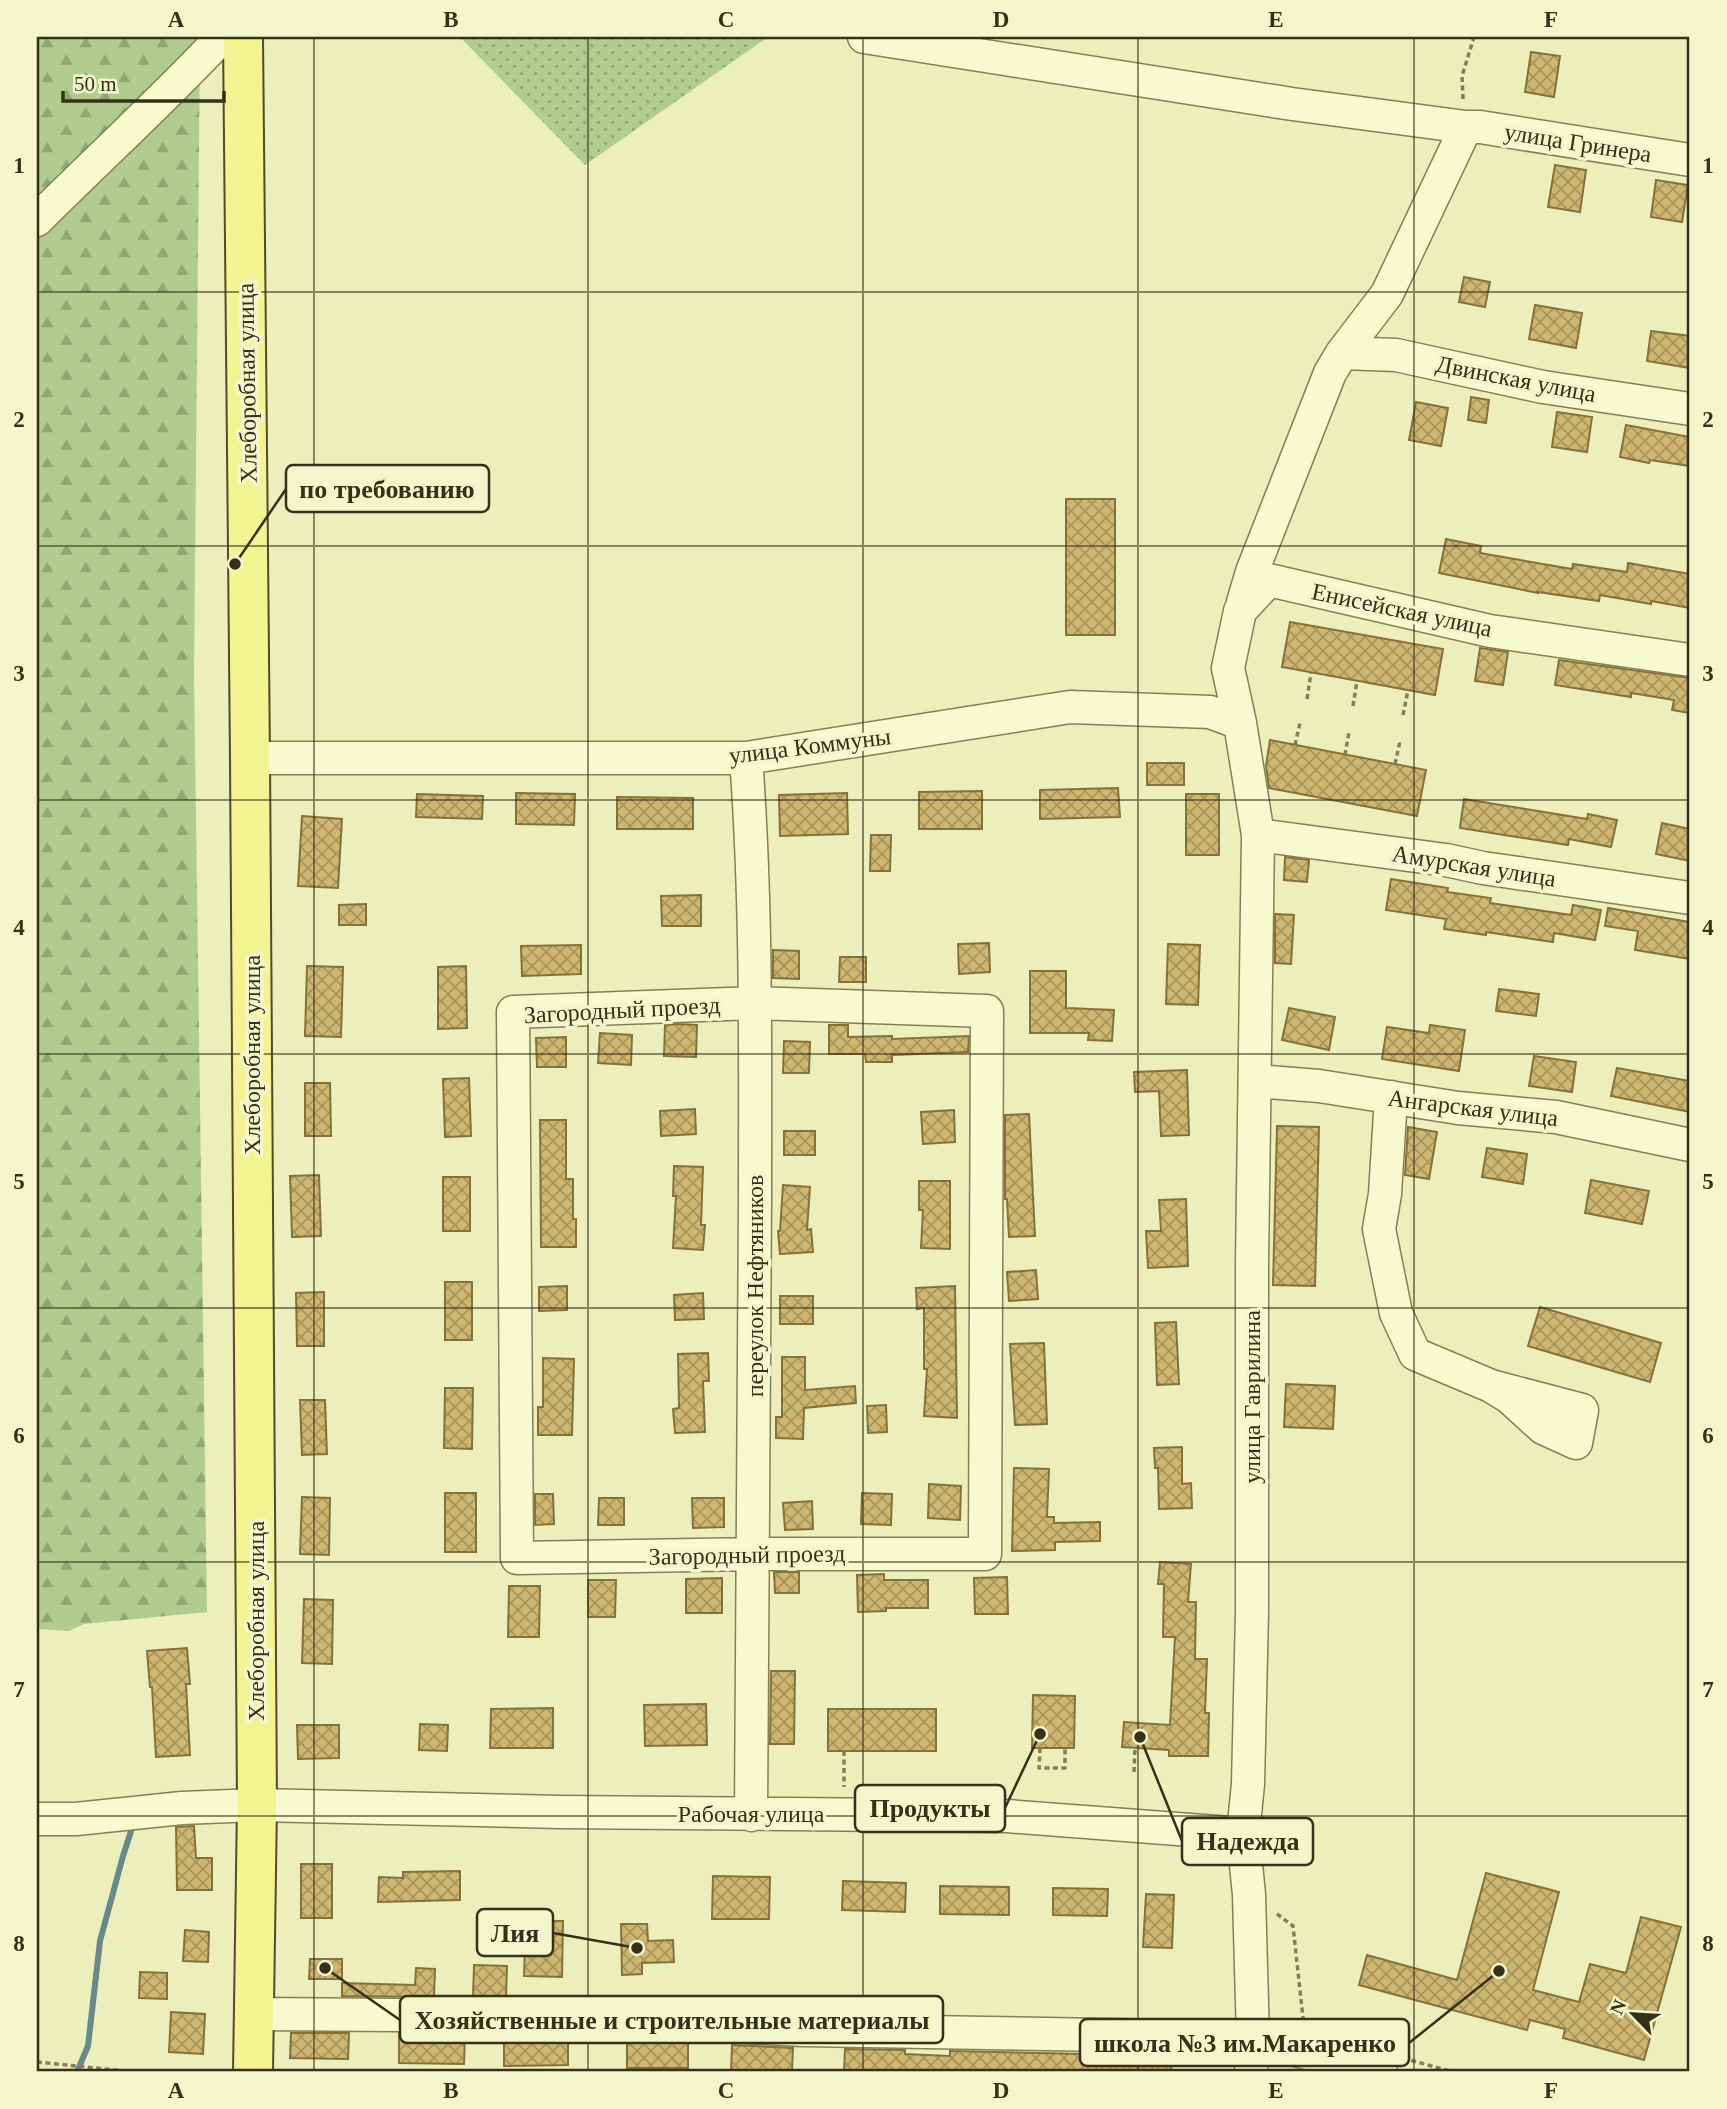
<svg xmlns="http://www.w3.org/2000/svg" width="1727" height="2109" viewBox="0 0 1727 2109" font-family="'Times New Roman',serif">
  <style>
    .grass { fill: url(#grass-dots) }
    .forest { fill: url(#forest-firs) }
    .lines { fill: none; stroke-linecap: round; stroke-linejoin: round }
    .stream { stroke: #67888c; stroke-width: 6 }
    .building { fill: url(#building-cross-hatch); stroke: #85723a; stroke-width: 2 }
    .minor-casing { stroke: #857f55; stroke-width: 35 }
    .major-casing { stroke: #524b2a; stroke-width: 42 }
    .path { stroke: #857f55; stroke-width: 3.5; stroke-dasharray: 5 3.5; stroke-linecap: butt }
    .minor { stroke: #f7f9ce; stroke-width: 32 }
    .major { stroke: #f1f490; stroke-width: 38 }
    .grid { fill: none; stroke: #34301a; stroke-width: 2; stroke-opacity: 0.55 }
    .labels { text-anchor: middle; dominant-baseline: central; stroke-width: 7; stroke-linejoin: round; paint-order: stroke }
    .street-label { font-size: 24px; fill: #34301a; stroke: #f3f6ca }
    .leader { fill: none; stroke: #34301a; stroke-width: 2.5 }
    .callout-dot { fill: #34301a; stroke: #f3f6ca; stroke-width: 2.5 }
    .callout { fill: #f3f6ca; stroke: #34301a; stroke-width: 2.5 }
    .callout-label { font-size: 26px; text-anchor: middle; font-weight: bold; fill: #34301a }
    .neatline { fill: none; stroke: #34301a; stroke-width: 2.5 }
    .grid-label { font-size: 23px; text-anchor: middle; font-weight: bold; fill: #34301a }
  </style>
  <defs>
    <pattern id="grass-dots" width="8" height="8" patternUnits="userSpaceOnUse" patternTransform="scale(1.75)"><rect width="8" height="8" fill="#b0cc8f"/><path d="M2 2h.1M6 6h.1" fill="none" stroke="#90a674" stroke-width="1.8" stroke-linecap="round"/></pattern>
    <pattern id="forest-firs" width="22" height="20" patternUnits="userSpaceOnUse" patternTransform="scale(1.75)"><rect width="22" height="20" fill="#b0cc8f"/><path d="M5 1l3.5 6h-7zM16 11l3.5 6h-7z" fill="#90a674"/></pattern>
    <pattern id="building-cross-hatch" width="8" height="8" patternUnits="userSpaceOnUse" patternTransform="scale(1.75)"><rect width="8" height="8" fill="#ceb770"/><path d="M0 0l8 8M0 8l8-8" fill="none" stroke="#a8955b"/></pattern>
  </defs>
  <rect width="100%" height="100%" fill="#eceebb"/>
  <path class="grass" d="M460,37H768L585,165Z"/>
  <path class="forest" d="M37,37H200L194,674L207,1612L84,1624L69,1631L37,1629Z"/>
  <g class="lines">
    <path class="stream" d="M77,2072L88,2046L100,1941L123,1856L134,1822"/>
  </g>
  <path class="building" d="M1531,52L1560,56L1554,97L1525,92Z
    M1555,165L1586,170L1580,212L1548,207Z
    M1656,180L1688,185L1682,222L1651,217Z
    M1464,277L1490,282L1485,307L1459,302Z
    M1535,305L1582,313L1576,348L1529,339Z
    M1651,331L1690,336V368L1647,361Z
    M1471,397L1489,400L1486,423L1468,420Z
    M1416,402L1448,408L1441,446L1409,440Z
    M1557,412L1592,417L1587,452L1552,447Z
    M1626,425L1690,437V466L1650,460L1649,463L1620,457Z
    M1066,499H1115V635H1066Z
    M1446,539L1481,546L1480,553L1572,569L1573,564L1627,572L1628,563L1690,574V608L1651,601V604L1600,595L1599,601L1538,592V593L1439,573Z
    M1290,622L1443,649L1435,695L1282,667Z
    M1480,648L1508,652L1503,685L1475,681Z
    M1559,660L1690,678V713L1672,710L1674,700L1631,693V697L1555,685Z
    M1270,740L1426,770L1417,816L1269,788L1266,766Z
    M1147,763H1184V785H1147Z
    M1118,788L1120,817L1040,819V790Z
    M982,791V829H919V792Z
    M516,793L575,794L574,825L516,824Z
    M847,793L848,834L780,836L779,795Z
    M417,794L483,796L482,819L416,817Z
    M1186,794H1219V855H1186Z
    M617,797L693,798V829H617Z
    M1464,799L1587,819L1588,814L1617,820L1611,847L1569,839L1568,845L1460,828Z
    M302,816L342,819L338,888L298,886Z
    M1662,823L1690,829V861L1656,854Z
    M871,835H891L890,871H870Z
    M1285,857L1309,860L1307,882L1284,880Z
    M1391,879L1448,888L1447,892L1491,898L1490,903L1571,915L1573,905L1601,910L1595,940L1554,933L1553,942L1486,932V935L1444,929L1446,919L1386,910Z
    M701,895V926H662L661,896Z
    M366,904V925H339V905Z
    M1608,908L1690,922V959L1635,950L1638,931L1605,926Z
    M1275,914L1294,915L1291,964L1275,963Z
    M989,943L990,972L959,974L958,944Z
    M1168,944L1200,945L1198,1005L1166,1004Z
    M581,945V974L522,976L521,946Z
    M773,950L799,951V979L773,978Z
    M840,957H866V982H839Z
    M307,966L343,967L341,1037L305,1036Z
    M466,966L467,1028L438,1029V967Z
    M1030,971H1066V1008L1114,1010L1112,1041L1088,1040L1089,1033H1030Z
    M1499,989L1539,994L1536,1016L1496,1011Z
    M1289,1008L1335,1017L1329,1050L1282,1040Z
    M678,1024L697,1025L696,1057L664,1056L665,1025Z
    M829,1025H848V1037L892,1036V1039L969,1036L968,1052L892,1055V1062H866L865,1054H829Z
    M1430,1025L1465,1030L1459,1071L1382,1059L1387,1027L1429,1033Z
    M600,1033L632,1035L631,1065L598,1063Z
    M566,1037V1067H537L536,1038Z
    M784,1041L810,1042L809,1073H783Z
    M1534,1056L1576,1062L1572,1092L1529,1086Z
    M1617,1068L1690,1081V1112L1611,1096Z
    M1187,1070L1189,1135L1161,1136L1159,1091L1135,1092L1134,1072Z
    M469,1078L471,1136L445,1137L443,1079Z
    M305,1083H330L331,1136H305Z
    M695,1109L696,1134L661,1136L660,1111Z
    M954,1110L955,1142L923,1144L921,1112Z
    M1029,1114L1035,1236L1009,1237L1007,1199H1005V1115Z
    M540,1120H566V1179H573V1219H576V1247H541Z
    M1277,1126L1319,1127L1315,1286L1273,1285Z
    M1408,1127L1437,1132L1429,1179L1405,1175Z
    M784,1131H815V1155H784Z
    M1487,1148L1527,1154L1523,1184L1482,1177Z
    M674,1166L703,1167L701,1225H705L703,1250L673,1248L676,1196H673Z
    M319,1175L321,1236L292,1237L290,1176Z
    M443,1177H470V1231H443Z
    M1591,1180L1649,1191L1642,1224L1585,1213Z
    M919,1181H950V1249L921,1248L923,1210H919Z
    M783,1185L810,1187L807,1230L811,1229L813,1252L780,1254L778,1231H780Z
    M1186,1199L1188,1266L1148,1268L1146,1231H1161L1159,1200Z
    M1036,1270L1038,1299L1009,1301L1007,1272Z
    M445,1282H472V1340H445Z
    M567,1286V1310L539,1311V1287Z
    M955,1286L957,1418L924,1416L927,1369H924V1308L917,1309L916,1288Z
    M324,1292V1346H297L296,1293Z
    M703,1293L704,1319L675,1320L674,1295Z
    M780,1296H813V1324H780Z
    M1540,1307L1661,1343L1650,1382L1528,1346Z
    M1176,1322L1179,1384L1157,1385L1155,1323Z
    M1044,1343L1047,1424L1015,1425L1010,1344Z
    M708,1353L709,1381H703L705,1432L675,1433L673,1409L679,1408L678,1354Z
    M782,1357H805V1390L855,1386L856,1403L804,1408L803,1439L776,1438V1417H782Z
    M543,1358L574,1359L572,1435H538V1407H543Z
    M1286,1384L1335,1386L1333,1429L1284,1427Z
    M445,1388H473L472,1449L444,1448Z
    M300,1400H325L327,1454L302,1455Z
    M886,1405L887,1432L868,1433L867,1406Z
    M1182,1447V1484L1191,1483L1192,1508L1159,1509L1158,1468H1155L1154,1448Z
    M1014,1468L1049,1469L1047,1517H1054V1523L1100,1522V1541L1055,1542V1550L1012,1551Z
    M929,1484L961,1486L960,1520L928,1518Z
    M445,1493H476V1552H445Z
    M862,1493L892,1494L891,1525L861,1524Z
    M535,1494H553L554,1524L535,1525Z
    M302,1497L330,1498L329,1555L300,1554Z
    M599,1498H624V1525H598Z
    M692,1498H724V1527L693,1528Z
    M812,1501L813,1529L785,1530L783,1503Z
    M1160,1562L1191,1564L1188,1602H1196L1195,1659H1207L1205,1713H1209L1208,1756H1169V1750L1122,1747L1124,1722L1170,1725L1175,1637H1163L1164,1584H1158Z
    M774,1572H799V1593H775Z
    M884,1574V1580H928V1608H886V1611L858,1612L857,1575Z
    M1007,1577L1008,1614H975L974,1578Z
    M722,1578V1613H686V1579Z
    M588,1580H616L615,1617H588Z
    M509,1586H540L539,1637H508Z
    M304,1599L333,1600L332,1664L302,1663Z
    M187,1648L190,1684H186L190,1755L156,1757L152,1687H150L147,1651Z
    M771,1671H795L794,1744H770Z
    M1033,1695L1075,1696L1074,1748H1032Z
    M706,1704L707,1745L645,1746L644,1705Z
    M553,1708V1748H490L491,1709Z
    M828,1709H936V1751H828Z
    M420,1724L448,1725L447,1751L419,1750Z
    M297,1725H339V1758L298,1759Z
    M194,1826L196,1858H212V1890H177L176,1827Z
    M301,1864H332V1918H301Z
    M460,1871V1900L378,1902L379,1877L403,1878V1872Z
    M1486,1873L1559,1892L1533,1990L1579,2002L1590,1964L1626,1973L1641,1917L1681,1927L1644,2060L1563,2038L1565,2029L1530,2020L1527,2030L1359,1985L1367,1955L1457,1980Z
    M713,1876L770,1877L769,1919H712Z
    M843,1881L906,1883L905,1912L842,1910Z
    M940,1886L1009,1887V1915L940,1914Z
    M1053,1888L1108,1889L1107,1916L1053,1915Z
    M1146,1894L1174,1895L1172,1948L1143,1947Z
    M526,1921H563L562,1977L524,1976Z
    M621,1924H647L648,1941L673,1940L674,1962L642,1963V1974L622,1975Z
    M185,1930L209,1932L208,1962L183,1961Z
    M310,1959H342V1979H309Z
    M474,1965L507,1966L506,1997H473Z
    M416,1968L435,1969L434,1997L342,1996V1983L415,1985Z
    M140,1972L167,1973V1999L139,1998Z
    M171,2012L205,2014L203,2054L169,2052Z
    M291,2033H349L348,2059L290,2058Z
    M399,2033L465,2035L464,2064L399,2063Z
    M504,2036H568V2065L504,2066Z
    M627,2039L688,2042V2068H627Z
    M732,2045L793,2048L792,2072L731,2071Z
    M845,2049L905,2050V2054L950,2056V2051L1172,2056L1171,2072H844Z"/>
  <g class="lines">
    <g class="minor-casing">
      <path id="minor" d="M864,37L1292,104L1466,127H1480L1690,160
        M37,220C98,159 163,100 222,37
        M1342,353L1396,355L1543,387L1690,409
        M1243,602L1252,572L1330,373L1342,353L1387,294L1466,127
        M250,758H746L1070,707L1210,712L1240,723
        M746,758C757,905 755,1052 755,1199C755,1404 754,1609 751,1815
        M1258,835L1446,860L1483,868L1690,898
        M755,1003L987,1011L985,1554H755L517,1558L513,1012Z
        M1255,1081L1319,1086L1458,1108L1556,1117L1690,1145
        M1391,1097L1385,1194L1379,1229L1396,1313L1415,1354L1491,1386L1509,1397L1543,1428L1576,1443L1582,1410L1491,1386
        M37,1819H76L182,1808L257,1805L560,1812L1007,1816L1243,1834
        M254,2014L548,2016L803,2030L1221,2037L1253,2039L1381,2072
        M1251,2072L1253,2039L1249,1895L1243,1834L1248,1784L1252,1612V1263L1258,835L1240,723L1228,668L1240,611L1269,580L1490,631L1690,660"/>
    </g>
    <g class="major-casing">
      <path id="major" d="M243,37L250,758L257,1805L253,2072"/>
    </g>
    <path class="path" d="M1463,99L1462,76L1474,37
      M1307,699L1311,673
      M1353,706L1357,681
      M1403,715L1408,690
      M1295,745L1300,723
      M1345,755L1349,732
      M1395,764L1400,741
      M1040,1748L1039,1768H1065V1748
      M844,1751V1787
      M1134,1772L1135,1748
      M1277,1914L1293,1926L1304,2027
      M1403,2058L1453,2072
      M37,2062L135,2072"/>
    <use href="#minor" class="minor"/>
    <use href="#major" class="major"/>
  </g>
  <path class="grid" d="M314,37V2072M588,37V2072M863,37V2072M1138,37V2072M1414,37V2072M37,292H1690M37,546H1690M37,800H1690M37,1054H1690M37,1308H1690M37,1562H1690M37,1816H1690"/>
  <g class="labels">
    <g class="street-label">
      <text transform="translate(1578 143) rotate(9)">улица Гринера</text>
      <text transform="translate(1516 379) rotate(11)">Двинская улица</text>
      <text transform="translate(247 383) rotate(-91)">Хлеборобная улица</text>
      <text transform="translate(1402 610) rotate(12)">Енисейская улица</text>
      <text transform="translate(810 746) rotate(-7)">улица Коммуны</text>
      <text transform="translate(1474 866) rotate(9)">Амурская улица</text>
      <text transform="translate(622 1010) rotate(-3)">Загородный проезд</text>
      <text transform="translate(252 1055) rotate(-90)">Хлеборобная улица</text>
      <text transform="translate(1473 1108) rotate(7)">Ангарская улица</text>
      <text transform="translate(755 1286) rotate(-90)">переулок Нефтяников</text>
      <text transform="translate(1252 1397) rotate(-90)">улица Гаврилина</text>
      <text transform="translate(747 1555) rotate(-1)">Загородный проезд</text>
      <text transform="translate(256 1621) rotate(-90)">Хлеборобная улица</text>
      <text x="751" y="1814">Рабочая улица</text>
    </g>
  </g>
  <path class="leader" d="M235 564L286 489M1040 1734L1005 1808M1140 1737L1182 1841M637 1948L553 1933M325 1968L400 2020M1499 1971L1409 2043"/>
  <g class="callout-dot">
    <circle cx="235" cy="564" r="7"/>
    <circle cx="1040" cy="1734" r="7"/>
    <circle cx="1140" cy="1737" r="7"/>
    <circle cx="637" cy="1948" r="7"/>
    <circle cx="325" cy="1968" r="7"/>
    <circle cx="1499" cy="1971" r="7"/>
  </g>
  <g class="callout">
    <rect x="286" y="465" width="203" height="47" rx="7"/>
    <rect x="855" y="1785" width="150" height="47" rx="7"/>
    <rect x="1182" y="1818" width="131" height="47" rx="7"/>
    <rect x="477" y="1909" width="76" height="47" rx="7"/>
    <rect x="400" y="1996" width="543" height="47" rx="7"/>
    <rect x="1080" y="2019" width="329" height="47" rx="7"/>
  </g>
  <g class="callout-label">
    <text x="387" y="498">по требованию</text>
    <text x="930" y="1817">Продукты</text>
    <text x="1248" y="1850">Надежда</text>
    <text x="515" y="1942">Лия</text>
    <text x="672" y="2029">Хозяйственные и строительные материалы</text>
    <text x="1245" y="2052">школа №3 им.Макаренко</text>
  </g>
  <rect width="1727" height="2109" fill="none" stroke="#f3f6ca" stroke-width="77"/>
  <g transform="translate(1633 2014) rotate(295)" stroke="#f3f6ca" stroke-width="5" paint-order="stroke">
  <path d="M0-5L12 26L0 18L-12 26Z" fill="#34301a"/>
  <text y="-10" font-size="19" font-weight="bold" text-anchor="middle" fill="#34301a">N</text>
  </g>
  <path d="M63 91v10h161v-10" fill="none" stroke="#34301a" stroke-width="3.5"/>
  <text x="74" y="91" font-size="21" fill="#34301a" stroke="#f3f6ca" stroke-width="5" paint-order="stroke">50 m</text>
  <rect x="38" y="38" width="1650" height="2032" class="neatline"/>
  <g class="grid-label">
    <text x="176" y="27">A</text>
    <text x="451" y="27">B</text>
    <text x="726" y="27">C</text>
    <text x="1001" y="27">D</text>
    <text x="1276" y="27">E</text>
    <text x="1551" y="27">F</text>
    <text x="19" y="173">1</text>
    <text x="1708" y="173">1</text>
    <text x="19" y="427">2</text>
    <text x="1708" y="427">2</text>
    <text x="19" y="681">3</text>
    <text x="1708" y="681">3</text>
    <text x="19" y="935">4</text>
    <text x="1708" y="935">4</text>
    <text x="19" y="1189">5</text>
    <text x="1708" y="1189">5</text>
    <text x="19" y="1443">6</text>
    <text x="1708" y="1443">6</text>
    <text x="19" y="1697">7</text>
    <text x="1708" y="1697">7</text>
    <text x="19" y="1951">8</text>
    <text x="1708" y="1951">8</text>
    <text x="176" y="2098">A</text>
    <text x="451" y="2098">B</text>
    <text x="726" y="2098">C</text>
    <text x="1001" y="2098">D</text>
    <text x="1276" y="2098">E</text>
    <text x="1551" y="2098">F</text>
  </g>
</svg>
